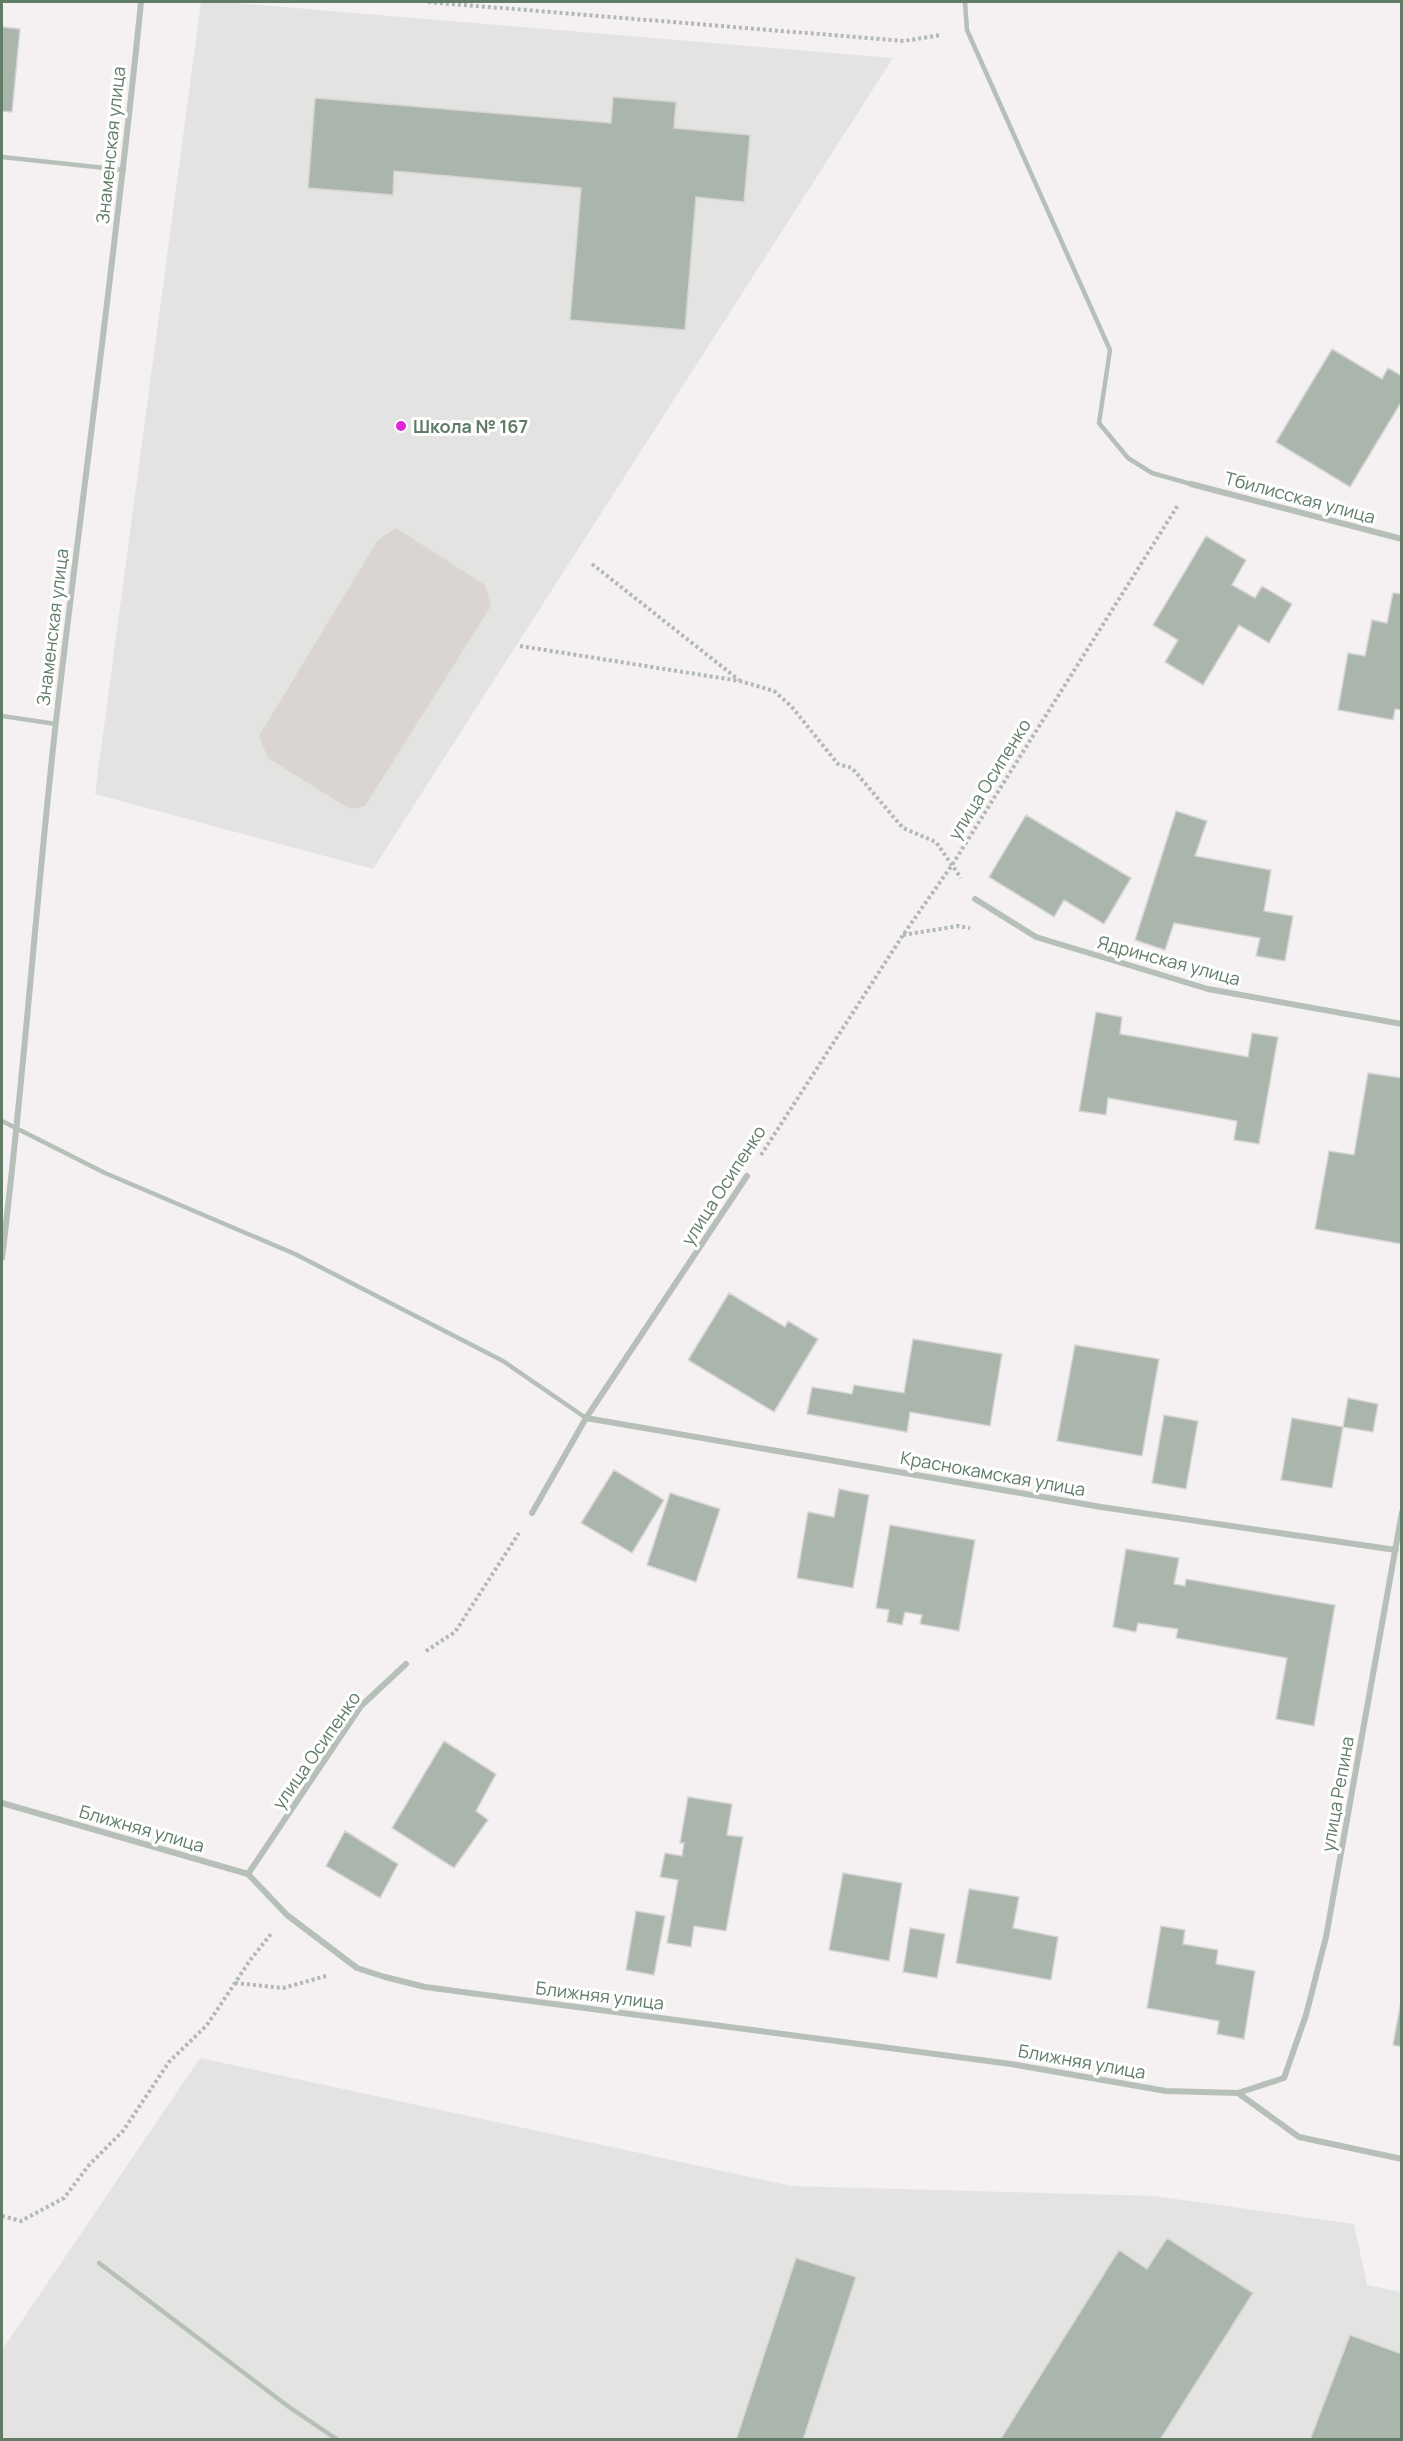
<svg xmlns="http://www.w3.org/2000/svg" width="1403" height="2441" viewBox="0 0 1403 2441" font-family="Manrope,sans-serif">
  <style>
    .built { fill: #e3e3e1 }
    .green { fill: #dad5d1 }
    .building { fill: #aab6ac; stroke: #d6d4d5; stroke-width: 1.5 }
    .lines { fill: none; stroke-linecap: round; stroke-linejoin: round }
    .path { stroke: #b2b9b3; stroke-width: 4; stroke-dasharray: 3 3; stroke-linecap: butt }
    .service { stroke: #b6c0b9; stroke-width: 4.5 }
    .minor { stroke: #b6c0b9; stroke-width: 6 }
    .poi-dot { fill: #e126d9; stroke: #fff; stroke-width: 2 }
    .labels { text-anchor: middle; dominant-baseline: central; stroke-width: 6; stroke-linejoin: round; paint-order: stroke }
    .street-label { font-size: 18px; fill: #607c67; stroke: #fff }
    .poi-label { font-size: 18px; font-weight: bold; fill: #607c67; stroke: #fff; text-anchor: start }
  </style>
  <rect width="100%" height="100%" fill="#f5f1f2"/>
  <path class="built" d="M201,2H223L893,58L373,869L95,794Z
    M200,2058L792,2186L1154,2196L1354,2224L1367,2285L1401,2292V2439L2,2440V2350Z"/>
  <path class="green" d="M396,528L485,585L491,606L365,806L350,809L268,758L259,736L378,540Z"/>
  <path class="building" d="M2,27L20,29L12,112L2,111Z
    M613,97L676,102L674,128L750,135L744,202L696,197L685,330L570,320L581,188L394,171L393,195L308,188L315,98L611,123Z
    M1332,349L1382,379L1388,368L1402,376V405L1400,404L1350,487L1276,442Z
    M1206,536L1246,560L1232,585L1255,598L1262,586L1292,604L1269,643L1239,625L1203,685L1165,662L1178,640L1153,625Z
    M1393,593L1402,594V710L1395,709L1393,720L1338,710L1348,653L1365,656L1372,620L1387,623Z
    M1176,811L1207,821L1195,856L1271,870L1264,911L1293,916L1285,961L1256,956L1260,938L1174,923L1165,950L1135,940Z
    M1026,815L1131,878L1104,924L1064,900L1054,917L989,877Z
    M1096,1012L1122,1017L1120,1034L1248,1057L1252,1033L1278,1037L1259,1144L1234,1140L1237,1121L1108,1098L1106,1115L1079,1111Z
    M1368,1073L1402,1078V1244L1315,1229L1329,1151L1354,1155Z
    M729,1293L785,1327L788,1321L818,1339L774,1412L688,1360Z
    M913,1339L1002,1354L990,1426L910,1412L907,1432L807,1414L812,1387L852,1394L854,1385L904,1393Z
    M1075,1345L1159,1359L1142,1456L1057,1441Z
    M1348,1398L1378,1404L1373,1432L1343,1427Z
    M1164,1415L1198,1421L1186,1489L1152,1483Z
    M1292,1418L1343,1427L1332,1488L1281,1480Z
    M614,1470L664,1500L632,1553L581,1523Z
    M839,1489L869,1495L853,1588L797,1578L808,1512L834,1517Z
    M670,1493L720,1509L696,1582L647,1565Z
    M890,1525L975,1540L959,1631L920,1624L922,1615L905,1612L902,1625L887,1622L889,1610L876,1608Z
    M1126,1549L1179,1558L1174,1584L1185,1586L1186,1579L1335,1605L1314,1726L1276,1719L1287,1658L1176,1638L1178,1629L1138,1623L1136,1632L1113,1627Z
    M444,1741L496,1774L476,1811L488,1820L454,1868L392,1828Z
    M688,1797L732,1804L727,1835L743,1837L726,1931L694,1926L691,1947L667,1943L678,1880L660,1877L665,1853L682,1856L684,1843H680Z
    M345,1831L398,1864L380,1898L326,1866Z
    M843,1873L902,1883L889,1961L829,1950Z
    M969,1889L1019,1897L1013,1928L1058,1937L1051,1980L956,1963Z
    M636,1911L665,1916L654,1975L626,1970Z
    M1161,1926L1185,1930L1183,1944L1218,1950L1216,1964L1255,1971L1244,2039L1217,2034L1219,2021L1147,2008Z
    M910,1928L945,1934L937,1978L903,1972Z
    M1402,1996V2047L1393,2045Z
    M1167,2238L1253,2293L1160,2440H1000L1119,2250L1147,2269Z
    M796,2258L856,2277L803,2440H736Z
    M1350,2335L1402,2354V2440H1310Z"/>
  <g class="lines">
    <path class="path" d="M428,2L904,41L941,35
      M592,564L739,680
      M520,646L740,681L774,691L791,706L838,764L852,768L903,828L936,842L961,878
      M903,935L958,926L970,928
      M761,1155L903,935L952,865L1178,505
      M426,1651L455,1632L519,1533
      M235,1983L283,1988L326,1976
      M2,2216L21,2221L64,2198L89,2165L123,2131L169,2062L207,2025L251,1959L271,1934"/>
    <path class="service" d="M965,2L967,30L1110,350L1099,423L1128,458L1152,473L1191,484
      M2,157L124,170
      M2,716L56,724
      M2,1121L105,1173L295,1254L503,1361L586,1418
      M99,2263L289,2407L338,2440"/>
    <path class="minor" d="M1191,484L1402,539
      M975,899L1036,937L1208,989L1402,1024
      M2,1258C24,1079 36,899 56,721C84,481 117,242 141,2
      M586,1418L1101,1507L1396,1550
      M532,1513L586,1418L747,1176
      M2,1803L248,1874L287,1915L357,1968L385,1977L425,1987L1011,2064L1166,2091L1238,2093L1284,2078L1306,2015L1326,1937L1402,1512
      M248,1874L361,1706L406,1664
      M1238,2093L1299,2137L1402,2159"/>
  </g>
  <circle class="poi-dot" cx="401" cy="426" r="6"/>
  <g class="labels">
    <g class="street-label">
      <text transform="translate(110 145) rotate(-84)">Знаменская улица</text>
      <text transform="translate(1300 497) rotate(15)">Тбилисская улица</text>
      <text transform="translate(52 627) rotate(-83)">Знаменская улица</text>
      <text transform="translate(989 779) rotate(-58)">улица Осипенко</text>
      <text transform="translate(1169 960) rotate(15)">Ядринская улица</text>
      <text transform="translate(723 1185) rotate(-57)">улица Осипенко</text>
      <text transform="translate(993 1473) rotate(10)">Краснокамская улица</text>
      <text transform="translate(316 1750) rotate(-55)">улица Осипенко</text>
      <text transform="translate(1337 1794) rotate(-80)">улица Репина</text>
      <text transform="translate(142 1828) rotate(16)">Ближняя улица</text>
      <text transform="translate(600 1995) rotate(7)">Ближняя улица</text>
      <text transform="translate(1082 2061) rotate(10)">Ближняя улица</text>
    </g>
    <g class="poi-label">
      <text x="413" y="426">Школа № 167</text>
    </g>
  </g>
  <rect width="1403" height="2441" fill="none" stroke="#607c67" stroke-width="6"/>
</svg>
